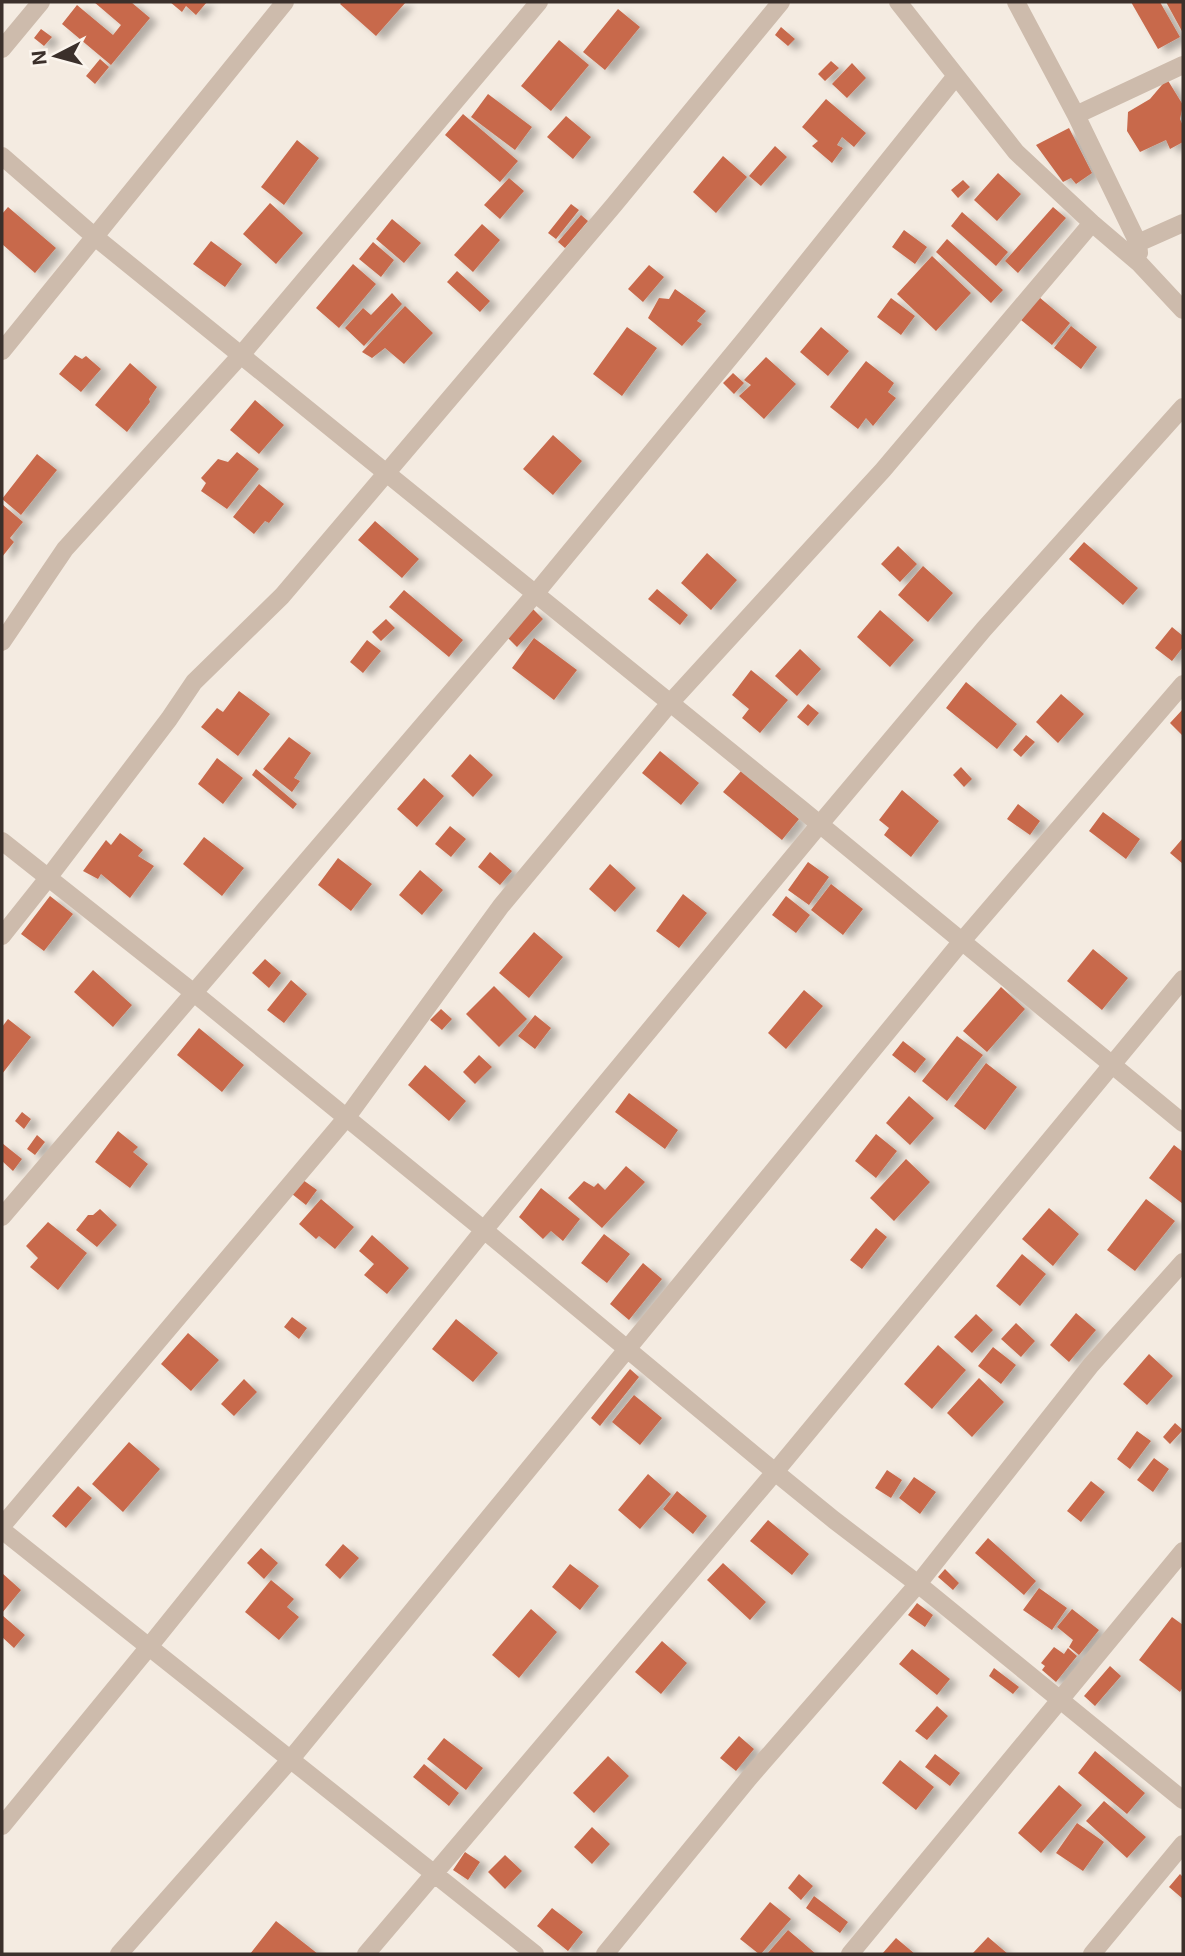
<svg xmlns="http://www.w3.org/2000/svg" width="1185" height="1956" viewBox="0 0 1185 1956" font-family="Inter,sans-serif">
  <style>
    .building { fill: #c8694b; filter: url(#shadow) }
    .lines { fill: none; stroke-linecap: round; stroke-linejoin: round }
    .minor { stroke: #cdbbac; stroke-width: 18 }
  </style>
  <defs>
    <filter id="shadow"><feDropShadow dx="8" dy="4.5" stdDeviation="3.5" flood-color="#0004"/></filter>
  </defs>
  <rect width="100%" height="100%" fill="#f4ebe1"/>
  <path class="building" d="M94,2H131L150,18L111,65L62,24L77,5L113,35L121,25Z
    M170,2H207L196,15L186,6L182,12Z
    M342,2H406L376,36L340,4Z
    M1131,2H1160L1180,37L1158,49Z
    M1166,2H1183V33Z
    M618,9L640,27L605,70L583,52Z
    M781,27L795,39L788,46L775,35Z
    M41,29L52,37L44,46L34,38Z
    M559,40L589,65L551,111L521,86Z
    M100,59L109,67L95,84L86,76Z
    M831,61L839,68L825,81L818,74Z
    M852,63L866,78L847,98L832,84Z
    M1167,79L1183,105L1180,119L1183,126V142L1170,149L1166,140L1140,152L1127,131L1128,112L1150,99Z
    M488,94L532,127L515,150L471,117Z
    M826,99L866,133L854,147L842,137L837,145L843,148L832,163L812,146L818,141L802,127Z
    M463,114L518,161L500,182L445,135Z
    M566,116L591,137L573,159L547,137Z
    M1069,128L1092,173L1076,184L1071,178L1063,182L1036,145Z
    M297,140L319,158L284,205L261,187Z
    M775,146L787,157L761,186L749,176Z
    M723,156L747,177L716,213L693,192Z
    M998,173L1021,194L997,221L974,200Z
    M509,178L524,191L500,219L484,205Z
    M963,180L970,187L958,198L951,190Z
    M270,203L303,233L276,264L243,234Z
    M571,204L579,210L556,239L548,233Z
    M8,207L56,248L35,273L2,244V214Z
    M1053,207L1066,218L1018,273L1005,261Z
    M962,212L1008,252L996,266L951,226Z
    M581,215L588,221L565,248L558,242Z
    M392,219L421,243L404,263L376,239Z
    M482,224L500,240L473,272L454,255Z
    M904,230L927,247L915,264L892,247Z
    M947,239L1003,290L991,303L936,252Z
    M211,241L242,264L225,287L193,264Z
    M373,242L394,260L381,277L359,259Z
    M932,256L971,293L936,331L897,294Z
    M353,264L376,284L339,328L316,308Z
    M649,265L664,277L643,302L628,289Z
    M457,271L490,301L480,312L447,282Z
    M675,289L706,311L697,321L702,324L682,346L648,318L659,298L669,299Z
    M392,293L402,304L364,346L345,328L363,308L371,315Z
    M1039,297L1070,323L1052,345L1021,320Z
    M891,298L915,316L901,335L877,317Z
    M405,306L433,333L404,364L385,348L372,358L362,352Z
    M1071,326L1097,347L1081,369L1054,348Z
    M627,327L657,348L622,396L593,374Z
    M821,327L849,351L828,376L800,352Z
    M75,355L82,359L86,356L101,369L81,392L59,374Z
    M766,357L796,384L764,419L739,396L751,385L744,380Z
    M866,361L894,383L888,392L896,398L873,426L866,418L858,429L830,407Z
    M130,363L157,387L149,399L150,402L127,432L95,405Z
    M733,373L744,383L734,394L723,383Z
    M255,400L284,425L259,454L230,430Z
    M553,435L582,461L553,495L523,469Z
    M237,452L259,469L227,509L201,491L206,483L201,478L218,459L228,462Z
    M37,454L57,470L21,515L2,499Z
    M259,484L284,504L269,523L265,521L254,534L233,517Z
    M2,504L23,522L10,538L14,542L2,557Z
    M375,521L419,559L402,578L358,540Z
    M1084,542L1138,588L1123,605L1069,559Z
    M898,546L917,564L900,582L881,564Z
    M707,553L737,580L711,610L681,583Z
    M923,566L953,593L928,622L898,595Z
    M657,589L688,615L680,625L648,599Z
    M404,590L463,640L449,657L389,607Z
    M532,608L543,619L517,647L506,636Z
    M880,610L914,640L890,667L857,637Z
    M386,619L395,628L381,641L372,632Z
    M1172,627L1183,636V647L1172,661L1155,648Z
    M534,638L577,670L554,700L512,668Z
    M367,640L381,651L363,673L350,662Z
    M800,649L821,669L797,696L775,676Z
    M751,670L788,700L760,733L742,718L749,709L732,695Z
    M966,682L1017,724L997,749L946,708Z
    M239,691L270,714L238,756L201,727L217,708L223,712Z
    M1061,694L1084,714L1058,743L1036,722Z
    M808,704L819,713L808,726L797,717Z
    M1183,709V736L1170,723Z
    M1026,735L1035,742L1021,757L1013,750Z
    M289,737L311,753L294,778L300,781L292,792L263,769Z
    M660,751L699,783L681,805L642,773Z
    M470,754L493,775L473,797L451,776Z
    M217,758L243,778L223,804L198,784Z
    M961,767L972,779L964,787L953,775Z
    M256,769L297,804L293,809L252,775Z
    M741,771L799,819L782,840L723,792Z
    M424,778L444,796L417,827L397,809Z
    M902,790L939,821L911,857L884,835L889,828L879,820Z
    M1018,804L1040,821L1030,835L1007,819Z
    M1103,812L1140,839L1126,859L1089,831Z
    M450,826L466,839L451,857L435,844Z
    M120,833L143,850L138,856L154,866L130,898L101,874L98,879L83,871L106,840L111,845Z
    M204,837L244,868L222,896L183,864Z
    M1183,838V864L1170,853Z
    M490,852L512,871L500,885L478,867Z
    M338,858L372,884L351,911L318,885Z
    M808,862L829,877L809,905L788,890Z
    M610,864L636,888L615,912L589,889Z
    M420,870L443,890L422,915L399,895Z
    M831,884L863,909L843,935L811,910Z
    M683,894L707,913L679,948L656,931Z
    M50,896L73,914L44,951L21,934Z
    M786,896L810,915L796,933L772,915Z
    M534,932L563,957L529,998L499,973Z
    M1093,949L1128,978L1102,1010L1067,981Z
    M265,959L281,973L269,988L252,973Z
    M93,970L132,1005L113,1027L74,992Z
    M291,980L307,994L284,1023L267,1010Z
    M494,986L527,1019L499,1047L466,1014Z
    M1001,987L1025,1009L987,1052L963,1031Z
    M804,990L823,1006L786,1049L768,1033Z
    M441,1009L452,1019L442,1030L430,1020Z
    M535,1015L551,1028L535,1049L518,1036Z
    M8,1019L31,1037L2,1074V1027Z
    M199,1028L244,1065L222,1092L177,1055Z
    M957,1036L983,1055L947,1101L922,1081Z
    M903,1041L926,1059L915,1073L892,1055Z
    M479,1055L492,1067L475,1084L463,1072Z
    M986,1063L1017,1087L985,1130L954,1106Z
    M425,1065L466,1101L449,1121L408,1085Z
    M629,1093L678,1130L665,1149L615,1112Z
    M909,1096L934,1118L910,1145L886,1123Z
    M22,1112L31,1119L24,1129L15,1121Z
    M118,1131L138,1147L133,1152L148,1164L130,1188L95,1162Z
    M876,1134L897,1151L876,1178L855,1161Z
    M37,1135L45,1142L35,1155L27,1149Z
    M2,1143L22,1159L13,1171L2,1161Z
    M1174,1145L1183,1152V1204L1149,1178Z
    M906,1159L930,1182L894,1221L870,1198Z
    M626,1166L645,1182L602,1228L568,1198L584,1181L594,1187L598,1183L605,1190Z
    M303,1180L317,1190L306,1205L292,1194Z
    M541,1188L580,1219L563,1241L551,1231L543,1239L519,1217Z
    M321,1199L354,1227L335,1249L319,1236L316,1239L299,1224Z
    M1146,1199L1175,1221L1135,1271L1107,1250Z
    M1049,1208L1079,1234L1053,1266L1022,1239Z
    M100,1209L117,1225L97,1247L76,1230L88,1215H93Z
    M48,1222L87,1253L58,1290L30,1267L38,1258L26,1246Z
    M876,1228L887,1237L862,1269L850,1260Z
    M604,1234L630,1254L607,1283L581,1263Z
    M372,1235L409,1268L387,1294L364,1275L374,1264L359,1251Z
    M1022,1254L1046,1274L1020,1306L996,1286Z
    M643,1263L662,1279L629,1320L610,1304Z
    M1076,1313L1096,1330L1069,1362L1050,1345Z
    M976,1314L993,1330L972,1353L954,1337Z
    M292,1317L307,1328L299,1339L284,1327Z
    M456,1319L498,1353L473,1382L432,1349Z
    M1016,1323L1035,1341L1021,1357L1001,1339Z
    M188,1333L219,1360L191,1391L161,1364Z
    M938,1345L966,1370L932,1409L904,1384Z
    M993,1347L1016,1365L1001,1384L978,1366Z
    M1149,1354L1173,1376L1147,1405L1123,1384Z
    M630,1369L639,1377L600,1426L591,1418Z
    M979,1378L1004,1402L972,1437L947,1413Z
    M244,1379L257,1392L234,1416L221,1404Z
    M634,1395L662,1418L640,1445L612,1422Z
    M1175,1423L1183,1430L1170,1444L1163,1437Z
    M1137,1431L1151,1441L1130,1469L1117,1459Z
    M129,1442L160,1469L123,1512L92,1484Z
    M1154,1458L1169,1469L1153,1492L1137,1480Z
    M887,1470L902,1480L891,1498L875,1488Z
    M648,1474L671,1494L640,1529L618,1510Z
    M914,1477L936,1492L920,1514L899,1498Z
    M1091,1481L1105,1492L1081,1522L1067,1511Z
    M78,1486L92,1498L66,1528L52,1516Z
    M677,1491L707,1516L693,1534L663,1509Z
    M768,1520L809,1554L792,1575L750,1541Z
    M988,1538L1036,1581L1024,1595L975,1553Z
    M343,1544L359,1558L340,1579L325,1565Z
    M261,1548L278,1563L264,1579L247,1563Z
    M723,1563L766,1602L750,1620L707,1580Z
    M570,1564L599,1586L580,1610L552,1587Z
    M945,1569L959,1583L953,1590L938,1577Z
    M2,1573L21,1590L2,1613Z
    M271,1580L294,1599L287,1607L299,1617L279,1640L245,1612Z
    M1039,1588L1067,1608L1052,1630L1023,1610Z
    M917,1603L933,1615L925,1627L908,1615Z
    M531,1609L557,1632L519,1678L492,1655Z
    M1072,1609L1099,1630L1079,1655L1069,1647L1073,1640L1057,1627Z
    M2,1615L25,1635L14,1648L2,1637Z
    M1172,1617L1183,1625V1687L1180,1692L1139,1660Z
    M662,1641L687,1663L661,1694L635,1672Z
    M1054,1647L1064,1654L1068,1648L1077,1656L1056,1682L1042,1670L1045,1666L1041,1663Z
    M912,1649L950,1679L937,1695L899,1664Z
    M1110,1666L1121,1676L1095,1706L1084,1696Z
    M994,1668L1019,1687L1013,1694L989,1676Z
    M937,1706L948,1716L927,1740L915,1731Z
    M739,1736L754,1749L736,1771L720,1758Z
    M444,1738L483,1768L466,1790L427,1759Z
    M1095,1751L1145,1793L1127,1814L1078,1773Z
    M935,1754L960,1773L950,1786L925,1767Z
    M608,1756L629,1776L594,1813L573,1793Z
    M900,1760L934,1787L916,1810L882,1783Z
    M424,1764L459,1793L449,1806L413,1777Z
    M1059,1785L1082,1805L1041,1853L1018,1833Z
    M1104,1801L1146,1837L1127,1858L1086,1821Z
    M1077,1823L1104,1842L1083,1871L1056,1853Z
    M592,1827L610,1844L592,1864L574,1847Z
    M465,1852L480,1862L468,1880L453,1870Z
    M505,1855L522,1871L505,1889L488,1872Z
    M799,1874L813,1886L801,1900L788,1888Z
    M1180,1874L1183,1877V1899L1169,1887Z
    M814,1896L848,1922L840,1933L806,1908Z
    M770,1902L791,1919L761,1954H759L740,1939Z
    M552,1908L583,1932L568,1951L537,1926Z
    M276,1921L318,1954H250Z
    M788,1930L816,1954H767Z
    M988,1937L1008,1954H972Z
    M896,1938L915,1954H882Z"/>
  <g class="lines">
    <path class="minor" d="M898,2L1016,152L1092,223L1140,264L1183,310
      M1016,2L1076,115L1138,243
      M2,49L41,2
      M1076,115L1183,65
      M2,156L95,237L800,808L1183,1123
      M1139,253L1138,243L1183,223
      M2,351L285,2
      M2,642L65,549L241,355L539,2
      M2,841L194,993L484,1230L775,1472L834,1520L918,1584L1183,1800
      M2,936L48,878L169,719L194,682L282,596L614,205L781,2
      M2,1217L535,594L746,338L956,76
      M2,1526L347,1117L501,906L670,703L883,470L1092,223
      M2,1530L535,1954
      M2,1826L148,1648L484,1230L820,824L984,629L1183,407
      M119,1954L290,1760L962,941L1183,684
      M366,1954L775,1472L1183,979
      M605,1954L749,1778L918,1584L1091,1365L1183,1262
      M850,1954L1183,1551
      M1092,1954L1183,1844"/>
  </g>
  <rect width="1185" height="1956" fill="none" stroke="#3b302b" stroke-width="7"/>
  <g transform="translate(56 56) rotate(264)" stroke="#fbf5ee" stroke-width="5" paint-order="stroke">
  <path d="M0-5L12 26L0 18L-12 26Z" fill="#3b302b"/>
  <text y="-10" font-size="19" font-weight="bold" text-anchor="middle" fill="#3b302b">N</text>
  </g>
</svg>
